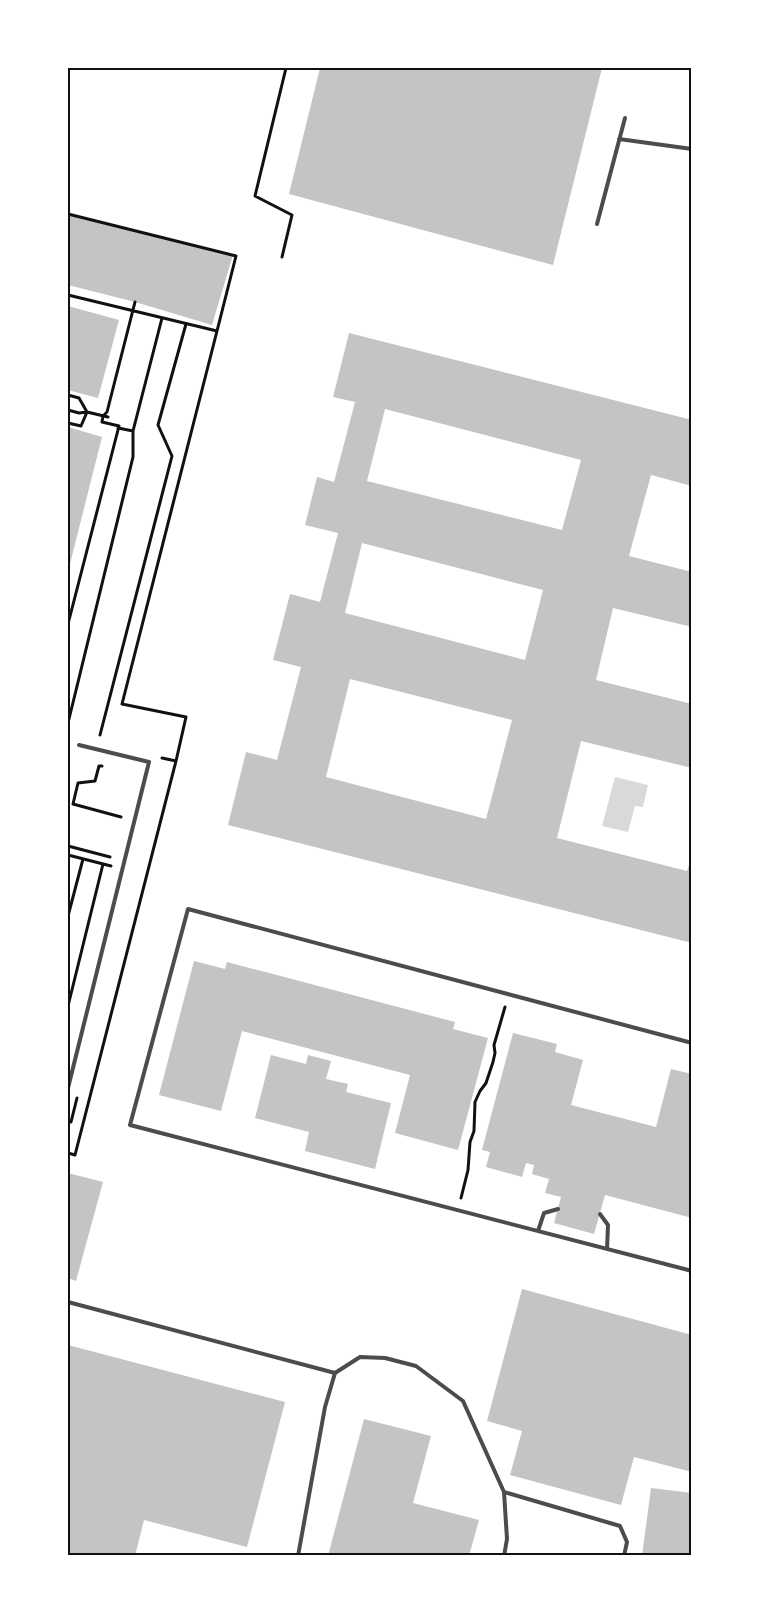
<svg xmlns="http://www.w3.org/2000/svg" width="759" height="1623" viewBox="0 0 759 1623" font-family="'DejaVu Sans',sans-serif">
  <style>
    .water { fill: #d9d9d9 }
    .building { fill: #c4c4c4; fill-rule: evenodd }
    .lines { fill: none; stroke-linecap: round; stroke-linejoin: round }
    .path { stroke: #111; stroke-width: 3 }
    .service { stroke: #4c4c4c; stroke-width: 4 }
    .neatline { fill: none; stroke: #111; stroke-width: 2 }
  </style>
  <rect width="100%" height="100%" fill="#fff"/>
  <path class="water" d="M615,777L648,785L643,807L635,806L628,832L602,826Z"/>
  <path class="building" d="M320,68H602L553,265L289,194Z
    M68,214L233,255L212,325L135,302L68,285Z
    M68,306L119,320L98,398L68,390Z
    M349,333L692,420V486L651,475L629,556L692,572V627L613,608L596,680L692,704V768L581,741L557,838L687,871L692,856V943L228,825L246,752L277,760L301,667L273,660L290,594L320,602L338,533L305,525L317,477L334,482L355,402L333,397ZM385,409L581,460L562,530L367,481ZM362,543L543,590L525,660L345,613ZM350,679L512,720L486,819L326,777Z
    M68,427L102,437L68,572Z
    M194,961L225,969L227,962L455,1022L453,1029L488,1038L458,1150L395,1133L410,1075L242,1031L221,1111L159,1095Z
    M513,1033L557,1044L555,1052L583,1060L571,1105L656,1127L671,1069L692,1074V1218L605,1195L594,1234L554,1223L561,1197L545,1193L549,1179L532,1174L534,1165L526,1163L522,1177L486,1167L490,1152L482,1150Z
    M271,1055L306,1064L308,1055L331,1061L326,1079L348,1084L346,1092L391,1103L375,1169L305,1151L309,1132L255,1118Z
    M68,1173L103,1182L76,1281L68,1278Z
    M522,1289L692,1335V1472L634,1457L621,1505L510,1475L522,1431L487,1421Z
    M68,1345L285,1402L247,1547L144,1520L135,1556H68Z
    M364,1419L431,1436L413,1503L479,1520L469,1556H328Z
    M651,1488L692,1493V1556H642Z"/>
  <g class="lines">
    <path class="path" d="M68,214L236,256L217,331L68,295
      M282,257L292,215L255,196L286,68
      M68,395L79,398L87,412L81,426L68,423
      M68,410L79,413L87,412L108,417
      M118,428L133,431L162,318
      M68,624L119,426L102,422L103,416L107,412L135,302
      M68,723L133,457V431
      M100,735L172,456L158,425L186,324
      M162,758L176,761L186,717L122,704L217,331
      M102,766H99L95,781L78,783L73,804L121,817
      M68,846L110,857
      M68,855L111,866
      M68,916L83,859
      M68,1006L103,864
      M68,1121L71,1122L77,1098
      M68,1153L75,1155L176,761
      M461,1198L468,1170L470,1142L474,1131L475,1102L480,1091L486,1083L493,1062L495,1053L494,1045L505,1007"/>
    <path class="service" d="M619,139L692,149
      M597,224L625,118
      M692,1043L188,909L130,1125L692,1271
      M68,1088L149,762L79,745
      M600,1214L608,1225L607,1249
      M538,1231L544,1213L558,1209
      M68,1302L335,1373
      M504,1492L620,1526L627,1542L624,1556
      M298,1556L325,1407L335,1373L360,1357L385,1358L416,1366L463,1401L504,1492L507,1539L504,1556"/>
  </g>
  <rect width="759" height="1623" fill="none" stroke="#ffffff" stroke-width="138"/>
  <rect x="69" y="69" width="621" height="1485" class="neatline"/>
</svg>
